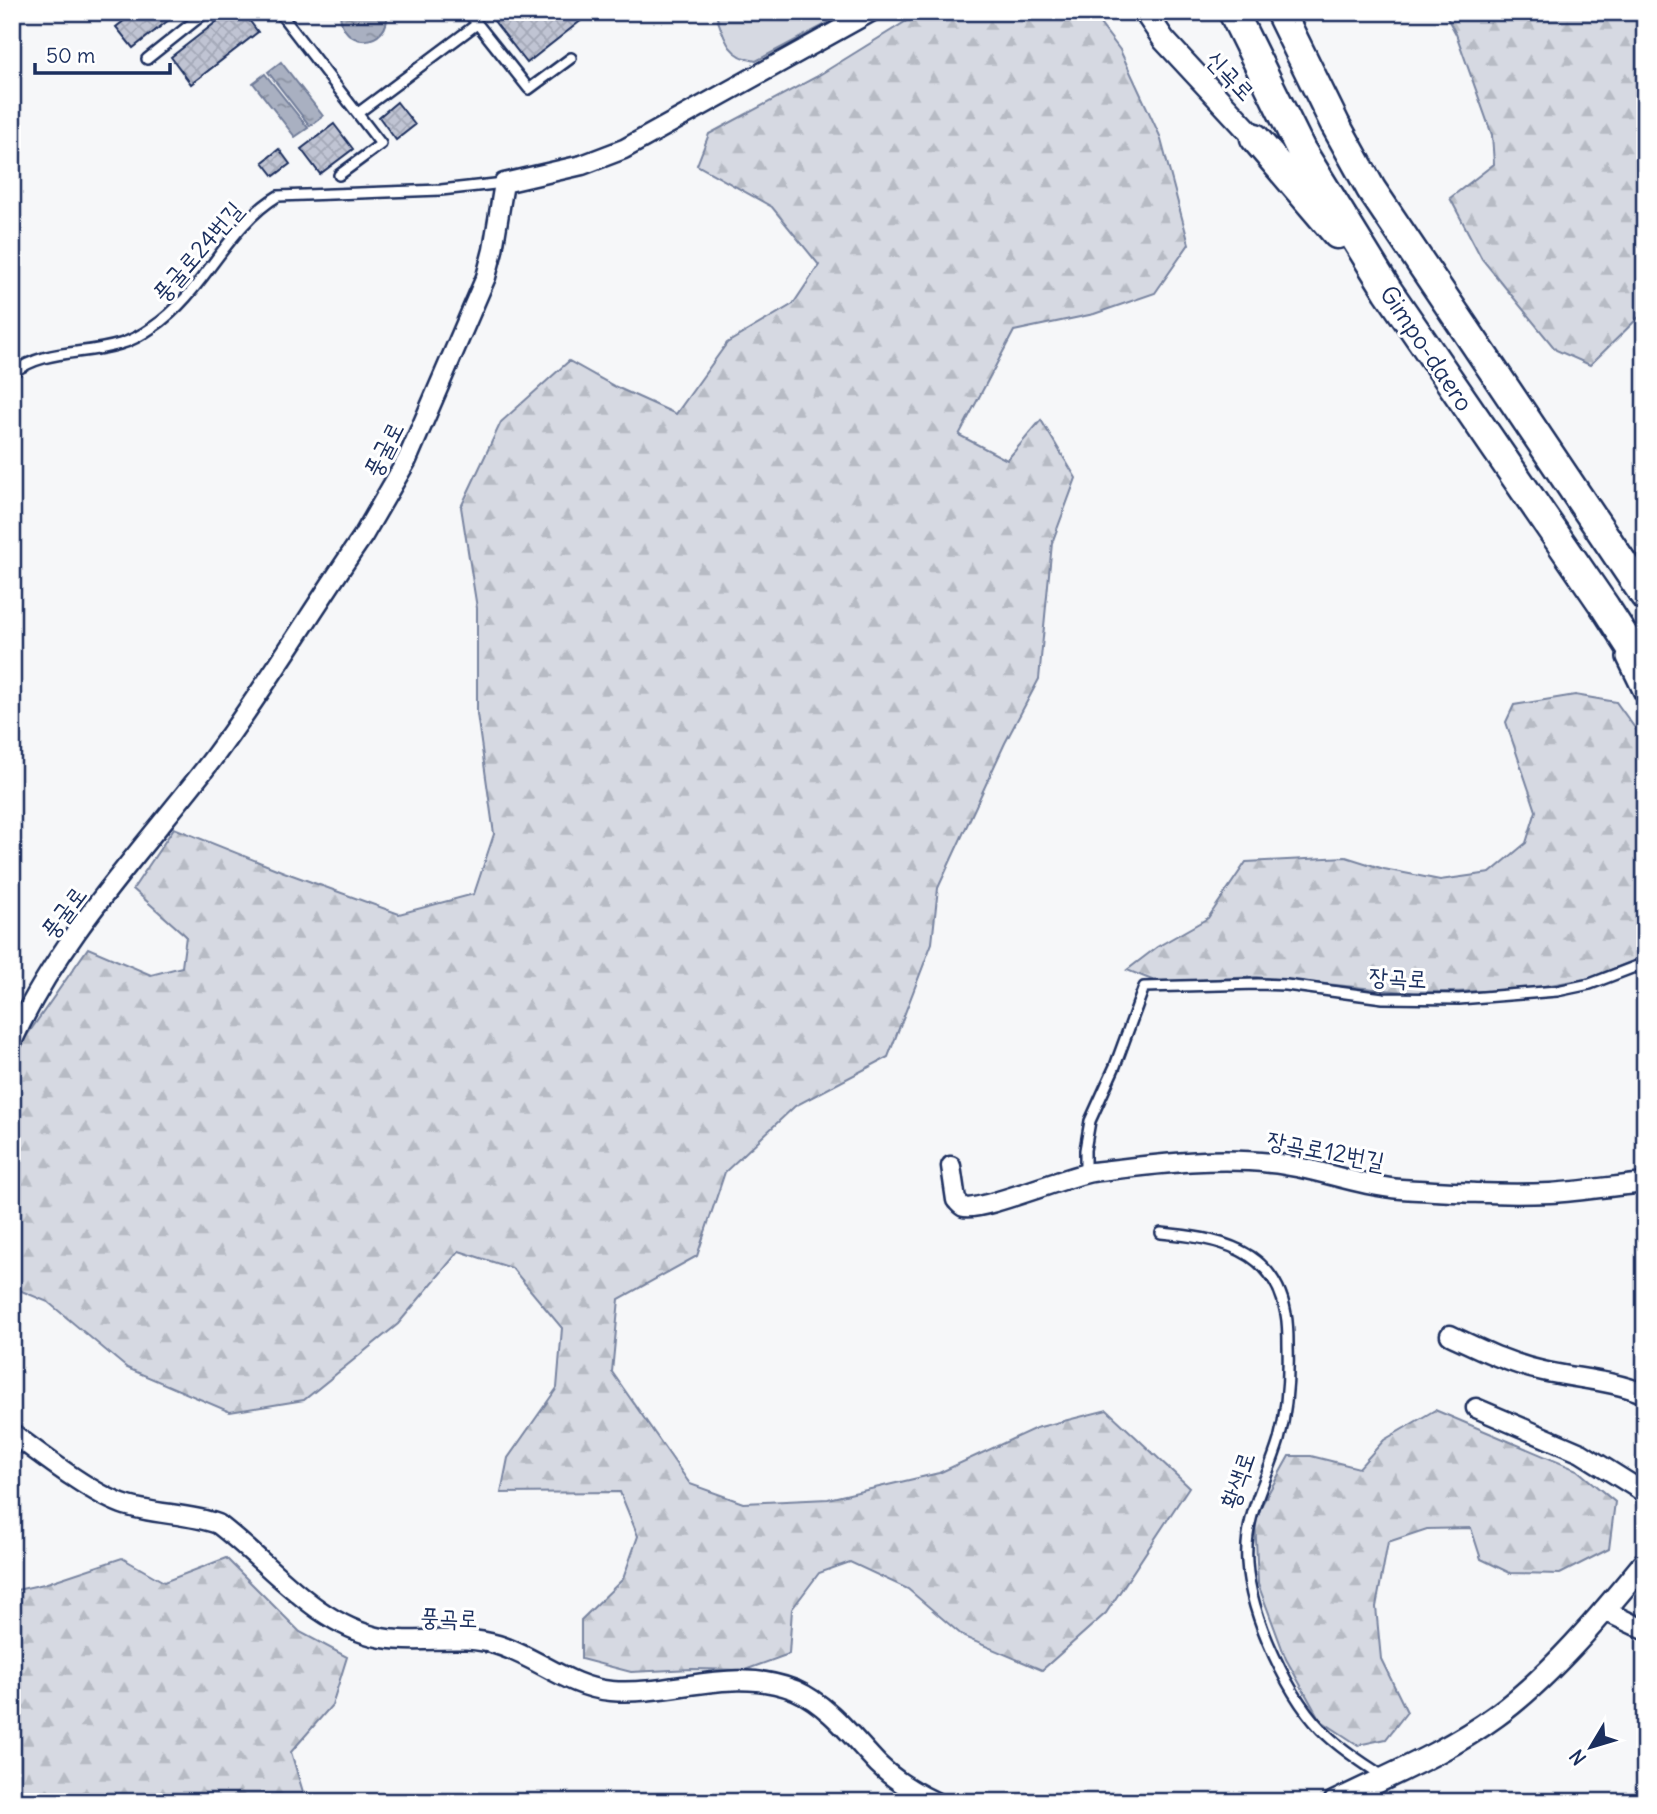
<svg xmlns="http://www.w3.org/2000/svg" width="1657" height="1814" viewBox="0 0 1657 1814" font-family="Delius,'Poor Story',sans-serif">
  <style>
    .green { fill: #d6d9e2; stroke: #7884a0; stroke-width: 2 }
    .forest { fill: url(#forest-firs); stroke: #7884a0; stroke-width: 2 }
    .water { fill: url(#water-ripples); stroke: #707c99; stroke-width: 2 }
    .building { fill: url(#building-cross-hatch); stroke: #1b2f5e; stroke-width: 2 }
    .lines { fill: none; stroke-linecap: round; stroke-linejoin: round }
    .service-casing { stroke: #1b2f5e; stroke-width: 14 }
    .minor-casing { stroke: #1b2f5e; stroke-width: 23 }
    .tertiary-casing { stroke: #1b2f5e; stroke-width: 26 }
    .primary-casing { stroke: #1b2f5e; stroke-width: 33 }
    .service { stroke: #fff; stroke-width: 9 }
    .minor { stroke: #fff; stroke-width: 18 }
    .tertiary { stroke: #fff; stroke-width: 21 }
    .primary { stroke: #fff; stroke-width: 28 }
    .labels { text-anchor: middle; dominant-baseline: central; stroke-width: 6; stroke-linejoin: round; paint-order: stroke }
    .street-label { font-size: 24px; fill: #1b2f5e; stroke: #fff }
  </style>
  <defs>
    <pattern id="forest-firs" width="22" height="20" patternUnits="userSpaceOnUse" patternTransform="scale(1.75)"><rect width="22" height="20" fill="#d6d9e2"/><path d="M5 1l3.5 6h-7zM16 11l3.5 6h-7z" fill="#b7bbc4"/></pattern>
    <pattern id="water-ripples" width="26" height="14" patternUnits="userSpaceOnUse" patternTransform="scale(1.75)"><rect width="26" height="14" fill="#a9b0c1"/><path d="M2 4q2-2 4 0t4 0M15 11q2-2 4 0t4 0" fill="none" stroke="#8990a0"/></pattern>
    <pattern id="building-cross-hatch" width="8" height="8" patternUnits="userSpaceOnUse" patternTransform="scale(1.75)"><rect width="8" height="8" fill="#c0c4d3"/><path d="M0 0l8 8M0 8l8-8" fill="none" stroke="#a4a9b8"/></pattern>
  </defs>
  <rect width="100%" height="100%" fill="#f6f7f9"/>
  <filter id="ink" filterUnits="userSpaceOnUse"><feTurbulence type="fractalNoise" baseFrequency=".0143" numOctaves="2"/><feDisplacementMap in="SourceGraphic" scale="14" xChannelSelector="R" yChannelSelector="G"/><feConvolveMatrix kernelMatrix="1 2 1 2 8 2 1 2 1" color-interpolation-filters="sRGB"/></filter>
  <g filter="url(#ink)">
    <path class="green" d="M715,12H849L756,61C727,57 724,37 715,12Z"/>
    <path class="forest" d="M921,12H1091L1120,50L1160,136L1189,244L1155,293L1094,314L1014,331L959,435L1007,460L1041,420L1076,478L1052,543L1039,679L1005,743L938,888L932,943L888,1057L795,1106L725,1172L697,1256L619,1299L612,1372L690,1484L743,1503L828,1499L939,1473L1036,1428L1107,1410L1189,1487L1106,1613L1042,1670L964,1637L908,1589L850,1562L819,1573L792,1609L789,1654L745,1670L692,1669L631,1672L581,1659V1620L623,1579L638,1536L620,1492L501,1493L508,1458L557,1388L562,1328L512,1268L459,1251L398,1324L304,1400L230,1412L127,1368L48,1302L12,1287V1069L23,1041L88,948L151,975L182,967L186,936L133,889L174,828L284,872L399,914L474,894L494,834L477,714V608L461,507L501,422L569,361L614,386L676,414L727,343L793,304L819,265L772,207L697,165L709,134L816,77Z
      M1444,12H1645V311L1590,365L1556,350L1482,259L1450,198L1494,164L1492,135L1456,34Z
      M1575,695L1616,702L1645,742V956L1591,978L1521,990L1414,993L1256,977L1157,982L1127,970L1157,947L1208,918L1246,862L1346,857L1384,869L1440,880L1490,873L1526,843L1536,811L1506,722L1514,705Z
      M1435,1410L1577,1470L1615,1502L1609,1549L1560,1574L1510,1573L1481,1559L1471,1528L1427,1529L1388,1542L1376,1607L1381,1659L1407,1712L1386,1739L1358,1745L1320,1720L1286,1659L1258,1584L1255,1517L1289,1456H1311L1359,1468L1384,1440Z
      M122,1558L164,1582L226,1558L300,1632L347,1657L332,1705L291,1752L306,1802H12V1591L44,1584Z"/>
    <path class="water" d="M340,12H387C391,48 340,51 340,12Z
      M281,62L323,116L310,126L268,72Z
      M265,74L308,128L295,137L253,83Z"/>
    <path class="building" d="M135,12H179L133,48L116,27Z
      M229,12H243L258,32L191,84L171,57Z
      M487,12H592L527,63Z
      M397,102L415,125L396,140L379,117Z
      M334,124L353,149L320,174L301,149Z
      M279,149L290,164L274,176L263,162Z"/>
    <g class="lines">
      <g class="service-casing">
        <path id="service" d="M279,12L381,144L339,175
          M468,12L529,89L571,58
          M147,59L206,12
          M358,113L477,24
          M12,373C47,348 81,356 120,344C131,341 143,334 153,327C204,293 226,227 278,196L441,190L504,183
          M1085,1173V1150L1090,1121L1115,1066L1144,987L1258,984L1286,985L1383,998L1459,999L1557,991L1590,984L1645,963
          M1161,1233C1217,1238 1275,1248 1286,1314C1288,1324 1288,1335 1288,1346C1289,1377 1287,1410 1279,1440C1266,1484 1244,1514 1247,1562C1250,1615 1289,1701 1328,1736C1345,1752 1365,1764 1384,1777"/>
      </g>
      <g class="minor-casing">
        <path id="minor" d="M12,1042C59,937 142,851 211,761C265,689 312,610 363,536L407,460L486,277L493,250L504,183L582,165L624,149L871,12
          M951,1166L956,1200C959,1203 961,1206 964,1207C979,1212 1067,1176 1092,1172C1151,1165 1212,1156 1271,1163C1315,1167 1357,1186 1401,1189C1450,1192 1501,1195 1550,1193C1582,1191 1613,1186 1645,1183
          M1450,1335C1480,1349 1510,1364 1543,1371C1577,1379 1612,1380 1645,1394
          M1476,1408L1581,1453L1645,1493
          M12,1433C42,1455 89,1492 122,1504C153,1515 188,1513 218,1524C270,1563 315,1625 382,1638C421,1645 461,1633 498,1645C537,1657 570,1688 611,1691C673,1696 733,1665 795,1690C829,1705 853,1738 878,1764C894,1780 914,1792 935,1802
          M1603,1610L1645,1630"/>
      </g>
      <g class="tertiary-casing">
        <path id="tertiary" d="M1145,12L1164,40L1255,138
          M1628,657L1645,692
          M1335,1802C1390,1775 1447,1752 1496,1716C1549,1678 1603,1613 1645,1562"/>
      </g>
      <g class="primary-casing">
        <path id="primary" d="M1233,12L1301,150L1388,291L1605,607L1645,669
          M1280,12L1335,124L1371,189L1645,596
          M1255,138L1337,234"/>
      </g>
      <use href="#service" class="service"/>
      <use href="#minor" class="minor"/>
      <use href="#tertiary" class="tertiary"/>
      <use href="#primary" class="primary"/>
    </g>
  </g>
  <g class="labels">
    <g class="street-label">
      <text transform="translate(1231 75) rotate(47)">신곡로</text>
      <text transform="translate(197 251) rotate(-49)">풍굴로24번길</text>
      <text transform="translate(1427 348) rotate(56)">Gimpo-daero</text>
      <text transform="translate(383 449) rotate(-63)">풍굴로</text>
      <text transform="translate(63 912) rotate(-53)">풍굴로</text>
      <text transform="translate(1398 977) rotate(3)">장곡로</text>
      <text transform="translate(1326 1150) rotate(11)">장곡로12번길</text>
      <text transform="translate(1237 1480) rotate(-71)">황색로</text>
      <text transform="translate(449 1617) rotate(2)">풍곡로</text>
    </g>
  </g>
  <rect width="1657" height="1814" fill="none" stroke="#fff" stroke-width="42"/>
  <rect x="21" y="21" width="1615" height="1772" fill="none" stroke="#1b2f5e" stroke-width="2.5" filter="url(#ink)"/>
  <g transform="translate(1591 1747) rotate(232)" stroke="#ffffff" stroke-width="5" paint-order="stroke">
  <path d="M0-5L12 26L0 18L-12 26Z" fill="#1b2f5e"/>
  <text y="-10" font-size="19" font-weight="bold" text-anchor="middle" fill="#1b2f5e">N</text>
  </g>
  <path d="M35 63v10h135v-10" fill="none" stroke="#1b2f5e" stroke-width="3.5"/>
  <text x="46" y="63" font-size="21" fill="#1b2f5e" stroke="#ffffff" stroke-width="5" paint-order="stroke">50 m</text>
</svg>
